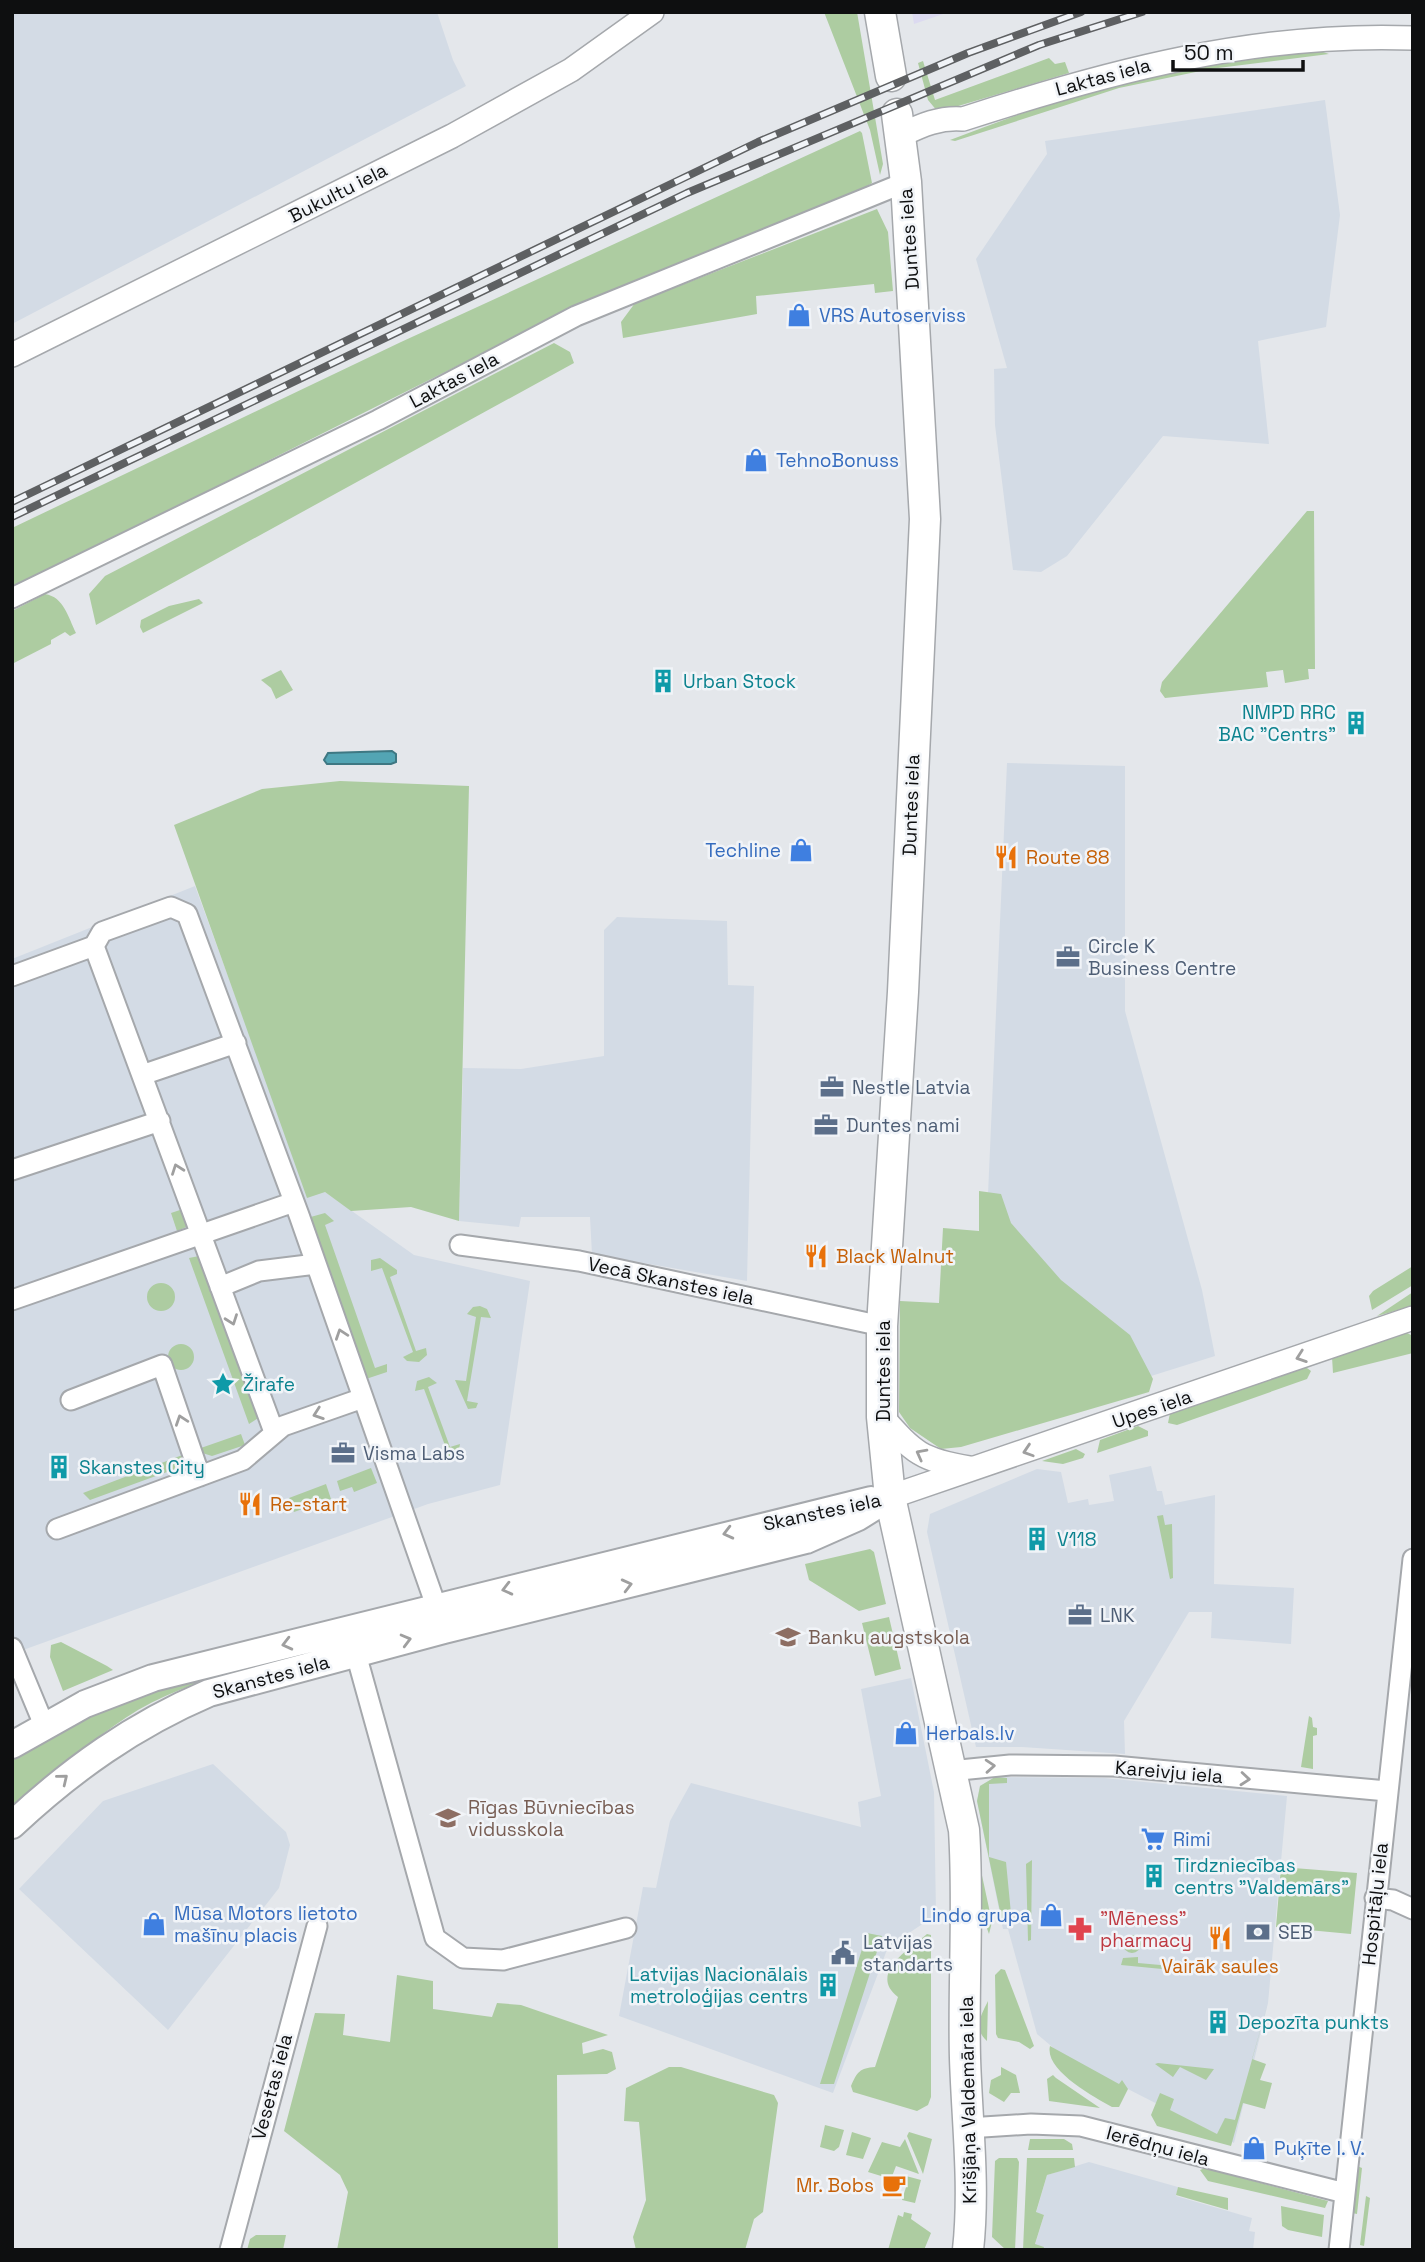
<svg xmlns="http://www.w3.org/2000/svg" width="1425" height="2262" viewBox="0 0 1425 2262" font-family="'Space Grotesk',sans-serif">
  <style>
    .built { fill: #d3dbe5 }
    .medical { fill: #dcdaf0 }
    .green { fill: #adcca1 }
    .water { fill: #53a5b4; stroke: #3e7883; stroke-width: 2 }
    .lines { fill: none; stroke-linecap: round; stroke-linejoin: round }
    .minor-casing { stroke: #a5a8ac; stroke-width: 23 }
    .tertiary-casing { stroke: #a5a8ac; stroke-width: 26 }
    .secondary-casing { stroke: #a5a8ac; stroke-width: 30 }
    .primary-casing { stroke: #a5a8ac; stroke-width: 33 }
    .minor { stroke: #fff; stroke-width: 19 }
    .tertiary { stroke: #fff; stroke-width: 23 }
    .secondary { stroke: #fff; stroke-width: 26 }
    .primary { stroke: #fff; stroke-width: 30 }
    .rail-casing { stroke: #5e6062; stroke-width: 8 }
    .rail { stroke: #f1f4f8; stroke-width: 5; stroke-dasharray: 16; stroke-linecap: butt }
    .oneway { stroke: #9f9f9f }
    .labels { text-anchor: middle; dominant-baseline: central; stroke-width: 5; stroke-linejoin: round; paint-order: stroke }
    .street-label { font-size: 19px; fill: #0e0f10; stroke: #f1f4f8 }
    .shop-label { font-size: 19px; fill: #366cbe; stroke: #f1f4f8; text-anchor: start }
    .culture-label { font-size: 19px; fill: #0d838f; stroke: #f1f4f8; text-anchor: start }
    .food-label { font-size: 19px; fill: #c56008; stroke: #f1f4f8; text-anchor: start }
    .service-label { font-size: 19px; fill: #4e5e75; stroke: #f1f4f8; text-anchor: start }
    .education-label { font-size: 19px; fill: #785e54; stroke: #f1f4f8; text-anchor: start }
    .health-label { font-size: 19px; fill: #be3a42; stroke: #f1f4f8; text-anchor: start }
  </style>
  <rect width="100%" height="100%" fill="#e4e7eb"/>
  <path class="built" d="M12,12H437L453,60L466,86L12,324Z
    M1325,100L1340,215L1326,327L1258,341L1269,444L1163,436L1067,556L1041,572L1013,570L995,425L994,369L1007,368L976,259L1047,154L1045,141Z
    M1007,763L1125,766V1011L1202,1290L1215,1356L998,1424L986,1240Z
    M195,886L246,1025L325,1192L414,1255L530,1281L500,1485L428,1504L12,1654V959Z
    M617,917L727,921L728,985L754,986L747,1281L592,1254L590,1217H521L519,1227L459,1221L463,1068L521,1069L604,1056V930Z
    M1151,1466L1157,1491H1162L1165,1505L1215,1495L1214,1584L1294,1588L1291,1644L1211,1638L1212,1612H1189L1124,1721L1125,1754L1022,1747H976L927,1532L930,1514L1037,1469L1061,1472L1068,1503L1088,1499L1089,1505L1114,1501L1109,1475Z
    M911,1678L934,1792L936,1915L888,1947L833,2093L619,2016L643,1887L656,1888L670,1821L691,1783L861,1827L858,1802L881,1796L861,1689Z
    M213,1764L286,1832L290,1845L279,1888L168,2030L19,1889L103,1801Z
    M995,1777L1104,1778L1287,1796L1268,2003L1234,2143L1063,2056L1037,2034L1008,1929H1003L977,1801L980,1786Z
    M1089,2162L1178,2187L1176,2196L1252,2218L1249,2231L1255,2232L1253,2250H1043V2247L1035,2245L1044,2215L1036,2213L1047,2175Z"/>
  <path class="medical" d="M912,12H949L914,24Z"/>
  <path class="green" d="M824,12H857L883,164L880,175L870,130Z
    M1320,51L1329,54L1210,69L1119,88L955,141L950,140C1015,115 1081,91 1149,76C1206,64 1263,58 1320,51Z
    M1049,58L1055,64L1065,62L1069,73L938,112L928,100L918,63L923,61L935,100Z
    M860,131L862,133L872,183L864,188L575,307L12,589V528L401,342Z
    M877,209L888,232L893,291L875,293L874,284L756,296L757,314L623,338L621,322L635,303Z
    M554,343L570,352L574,363L96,625L89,594L105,576Z
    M1307,511H1314L1315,669H1308L1309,679L1285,683L1283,670L1266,672L1268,687L1165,698L1160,691L1162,682Z
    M45,594C64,597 68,617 76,633L70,636L65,632L51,640V644L12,664V611Z
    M199,599L203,603L143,633L140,627L141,620L169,606Z
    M281,670L293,690L276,699L271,688L261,680Z
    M340,781L469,786L459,1221L411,1207L351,1211L325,1192L307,1198L174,825L262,789Z
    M979,1191L1001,1194L1011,1223L1061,1280L1130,1335L1153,1379L1149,1392L961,1447L941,1449L910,1428L899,1412L900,1301L939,1303L943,1228L979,1231Z
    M186,1208L191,1225L177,1231L171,1213Z
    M325,1213L334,1221L325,1225L375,1368L387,1364V1372L366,1379L307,1218Z
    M199,1256L260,1417L249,1424L189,1258Z
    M380,1258L397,1270V1274L390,1277L416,1351L426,1348L427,1355L419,1362L407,1361L403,1357L413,1352L382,1268L371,1271V1260Z
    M1413,1266V1285L1372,1310L1369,1296L1373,1291Z
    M147 1297a14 14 0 1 1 28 0a14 14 0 1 1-28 0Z
    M1413,1292V1306L1377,1316Z
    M480,1306L487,1309L491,1318L481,1317L467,1401L478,1403L476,1408L468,1409L455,1380L466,1381L476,1317L467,1314L473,1307Z
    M1405,1332L1413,1336V1353L1333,1373L1332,1357Z
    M168 1357a13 13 0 1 1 26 0a13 13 0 1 1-26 0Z
    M1303,1365L1311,1371L1307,1379L1177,1425L1168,1423L1170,1413Z
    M429,1377L437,1383L428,1387L450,1447L460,1444L458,1454L444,1458L436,1452L446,1448L424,1389L415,1391L417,1381Z
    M1138,1426L1148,1431V1436L1097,1453L1100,1440Z
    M241,1434L245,1445L212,1456L199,1452L198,1449Z
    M1076,1449L1085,1454L1083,1458L1063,1464L1042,1461Z
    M185,1454L186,1465L90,1500L83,1493Z
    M371,1468L377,1483L354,1492L352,1487L340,1491L337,1481Z
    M326,1484L331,1499L294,1512L289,1498Z
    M1163,1515L1165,1525L1172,1524L1173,1578L1170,1579L1157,1516Z
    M870,1549L874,1552L886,1604L859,1611L809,1580L805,1564Z
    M889,1617L901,1669L875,1676L862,1623Z
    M61,1642L107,1666L113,1670L63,1691L50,1657L51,1645Z
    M268,1662C224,1674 178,1687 138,1710C93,1738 52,1773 12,1809V1758L120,1700Z
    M1309,1716L1312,1718L1313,1727L1317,1728V1735L1313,1736V1769L1301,1767Z
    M995,1777L1007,1778V1783L989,1784V1857L1006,1862L1012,1924L1002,1921L977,1801L980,1786Z
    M978,1857L992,1922L989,1934L982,1915Z
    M1032,1860L1031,1940L1028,1941L1026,1864Z
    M1281,1867L1357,1873L1351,1934L1276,1927Z
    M867,1933L882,1936L834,2084H820Z
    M927,1934L931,1935V2097L928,2105L917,2111L853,2092L851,2086C857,2072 860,2068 875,2067L898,1997C868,1974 909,1949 927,1934Z
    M1123 1944a9 9 0 1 1 18 0a9 9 0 1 1-18 0Z
    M1138,1957V1963L1194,1968L1193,1972L1121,1965L1123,1958Z
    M1001,1969L1005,1970L1034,2046L1030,2049L1019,2042L998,2038L996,2034L995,1975Z
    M397,1975L433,1981V2009L492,2017L497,2003L521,2005L608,2035L582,2043L583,2054L603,2049L612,2052L616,2069L607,2074L557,2075L558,2250H337L348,2192L340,2175L284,2131L315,2013L345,2014L343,2035L390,2042Z
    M988,2001L987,2041C973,2029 981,2015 988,2001Z
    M1268,2003L1252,2059L1266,2064L1260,2080L1272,2083L1265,2109L1243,2103L1231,2146L1157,2126L1151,2115L1160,2093L1174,2099L1170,2110L1217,2134L1225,2118L1235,2120Z
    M1050,2046L1119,2084L1122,2080L1128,2089L1119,2107H1112C1094,2097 1044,2070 1050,2046Z
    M1155,2064L1158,2063L1214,2069L1206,2080L1180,2067L1173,2077Z
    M669,2067H681L774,2095L778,2103L763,2212L754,2219L745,2250H636L633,2237L646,2200L639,2122L624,2121L626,2088Z
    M1001,2067L1016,2075L1020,2093H1011L1004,2102L989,2093L991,2080L1001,2075Z
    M1053,2075L1056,2078L1100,2108L1049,2101L1047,2079Z
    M825,2125L844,2130L839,2147L834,2151L820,2147Z
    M852,2132L871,2138L863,2159L846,2155Z
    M909,2132L932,2139L923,2174L907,2136Z
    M905,2139L919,2174L896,2166L891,2179L868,2172L882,2142L900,2147Z
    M1030,2139H1064L1072,2144L1073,2150H1028Z
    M999,2158H1017L1019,2162L1015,2250H1006L992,2237L995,2161Z
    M1027,2158H1074L1075,2167L1047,2175L1036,2212L1044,2215L1035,2244L1044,2247L1043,2250H1023Z
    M1357,2166L1362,2168L1357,2214L1352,2213Z
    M1205,2168L1328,2201L1325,2208L1208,2181L1200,2170Z
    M906,2176L921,2180L915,2203L902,2200L907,2184L901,2182Z
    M1178,2187L1228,2198V2210L1176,2195Z
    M1366,2196L1370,2198L1364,2246L1360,2245Z
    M1281,2206L1324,2215L1322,2237L1288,2230L1282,2226Z
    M904,2212L912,2214L911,2219L931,2233L924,2250H888L898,2215L903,2217Z
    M256,2235H286L283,2250H247L250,2239Z"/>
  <path class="water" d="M392,751L396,754V762L391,764H327L324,760L328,753Z"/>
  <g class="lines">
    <g class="minor-casing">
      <path id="minor" d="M12,598L378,420L576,316L906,182
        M94,946L274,1432
        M12,976L94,946L102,932L171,907L187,914L299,1215L441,1620
        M142,1075L236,1043
        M12,1170L160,1121
        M460,1245L579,1261L882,1326
        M220,1287L259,1271L316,1264
        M12,1300L294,1202
        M71,1400L162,1365L200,1476
        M57,1529L243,1460L283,1426L363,1398
        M12,1648L44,1725
        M356,1654L435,1938L463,1958L503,1960L626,1928
        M950,1771L1010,1765L1114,1766L1387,1791
        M1375,1898L1393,1900L1413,1909
        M968,2128L1031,2124L1081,2126L1345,2193
        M230,2250L317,1926
        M1339,2250L1413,1559"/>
    </g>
    <g class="tertiary-casing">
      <path id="tertiary" d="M901,135C922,125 940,117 963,119C1110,71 1257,32 1413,38
        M12,355L452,136L571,70L652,12
        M882,1417C914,1453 921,1460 970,1468
        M890,1497L1413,1318"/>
    </g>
    <g class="secondary-casing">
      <path id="secondary" d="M12,1745L85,1704L153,1678L871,1500
        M12,1825C72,1769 134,1725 209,1693L444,1630L806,1540L858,1517L890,1497"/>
    </g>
    <g class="primary-casing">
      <path id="primary" d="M880,12L891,76
        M897,114L906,182L925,519L903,992L882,1326V1417L890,1497L964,1830C969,1906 963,1982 965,2058C967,2122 975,2186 968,2250"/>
    </g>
    <use href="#minor" class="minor"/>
    <use href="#tertiary" class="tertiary"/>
    <use href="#secondary" class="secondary"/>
    <use href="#primary" class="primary"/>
    <g class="rail-casing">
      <path id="rail" d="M12,502L758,142L968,53L1081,12
        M12,517L687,193L1039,45L1142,12"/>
    </g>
    <use href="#rail" class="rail"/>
  </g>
  <defs><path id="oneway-chevron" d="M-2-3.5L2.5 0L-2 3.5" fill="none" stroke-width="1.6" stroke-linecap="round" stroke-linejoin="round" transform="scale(1.75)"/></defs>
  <g class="oneway">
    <use href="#oneway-chevron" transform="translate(177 1169) rotate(-110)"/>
    <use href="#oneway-chevron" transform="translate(232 1320) rotate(70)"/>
    <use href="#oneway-chevron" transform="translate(341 1334) rotate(-109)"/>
    <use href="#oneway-chevron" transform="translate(1301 1357) rotate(161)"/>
    <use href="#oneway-chevron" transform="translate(318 1414) rotate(161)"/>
    <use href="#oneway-chevron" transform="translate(181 1420) rotate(-109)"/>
    <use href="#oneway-chevron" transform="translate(1028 1451) rotate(162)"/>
    <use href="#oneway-chevron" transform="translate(921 1454) rotate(-152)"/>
    <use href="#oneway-chevron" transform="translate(728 1533) rotate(166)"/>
    <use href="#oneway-chevron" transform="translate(627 1585) rotate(-14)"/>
    <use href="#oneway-chevron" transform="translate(507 1589) rotate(166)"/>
    <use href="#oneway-chevron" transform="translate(406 1640) rotate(-15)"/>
    <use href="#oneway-chevron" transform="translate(287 1644) rotate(166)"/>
    <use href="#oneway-chevron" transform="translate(990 1766) rotate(-4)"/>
    <use href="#oneway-chevron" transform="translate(63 1779) rotate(-39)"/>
    <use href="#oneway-chevron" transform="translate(1245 1779) rotate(5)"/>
  </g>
  <defs>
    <g id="shop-bare" transform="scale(1.89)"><path d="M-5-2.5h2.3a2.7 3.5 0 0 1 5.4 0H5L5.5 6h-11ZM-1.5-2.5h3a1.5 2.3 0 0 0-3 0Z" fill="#3f7fe0" stroke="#f1f4f8" stroke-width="2.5" paint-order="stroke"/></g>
    <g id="building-bare" transform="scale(1.89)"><path d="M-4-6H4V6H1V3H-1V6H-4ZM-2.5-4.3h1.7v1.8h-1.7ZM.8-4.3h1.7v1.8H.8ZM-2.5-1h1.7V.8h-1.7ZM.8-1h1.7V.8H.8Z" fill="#0f9aa8" stroke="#f1f4f8" stroke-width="2.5" paint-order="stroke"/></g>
    <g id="restaurant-bare" transform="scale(1.89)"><path d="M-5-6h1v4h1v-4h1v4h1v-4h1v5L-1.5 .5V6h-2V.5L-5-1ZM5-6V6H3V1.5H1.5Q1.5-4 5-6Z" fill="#e8710a" stroke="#f1f4f8" stroke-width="2.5" paint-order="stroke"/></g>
    <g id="office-bare" transform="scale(1.89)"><path d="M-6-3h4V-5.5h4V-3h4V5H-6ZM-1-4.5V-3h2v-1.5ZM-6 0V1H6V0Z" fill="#5c6f8a" stroke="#f1f4f8" stroke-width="2.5" paint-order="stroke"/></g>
    <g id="sight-bare" transform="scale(1.89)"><path d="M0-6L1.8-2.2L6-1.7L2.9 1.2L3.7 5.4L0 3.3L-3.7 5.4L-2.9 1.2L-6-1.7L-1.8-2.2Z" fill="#0f9aa8" stroke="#f1f4f8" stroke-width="2.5" paint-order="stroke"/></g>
    <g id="university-bare" transform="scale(1.89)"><path d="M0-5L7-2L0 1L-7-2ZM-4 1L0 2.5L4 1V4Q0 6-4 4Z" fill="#8d6e63" stroke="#f1f4f8" stroke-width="2.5" paint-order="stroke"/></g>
    <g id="school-bare" transform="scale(1.89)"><path d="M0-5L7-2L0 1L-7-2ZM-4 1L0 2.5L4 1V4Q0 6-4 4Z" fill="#8d6e63" stroke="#f1f4f8" stroke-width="2.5" paint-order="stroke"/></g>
    <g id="supermarket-bare" transform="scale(1.89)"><path d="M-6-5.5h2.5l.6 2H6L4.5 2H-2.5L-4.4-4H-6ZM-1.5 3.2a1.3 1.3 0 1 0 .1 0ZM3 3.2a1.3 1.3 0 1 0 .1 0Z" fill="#3f7fe0" stroke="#f1f4f8" stroke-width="2.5" paint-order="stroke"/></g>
    <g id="pharmacy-bare" transform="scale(1.89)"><path d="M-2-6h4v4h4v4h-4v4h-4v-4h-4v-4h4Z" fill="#e0444e" stroke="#f1f4f8" stroke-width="2.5" paint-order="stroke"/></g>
    <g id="bank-bare" transform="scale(1.89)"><path d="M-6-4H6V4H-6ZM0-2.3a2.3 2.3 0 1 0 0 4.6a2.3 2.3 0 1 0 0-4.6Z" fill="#5c6f8a" stroke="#f1f4f8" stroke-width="2.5" paint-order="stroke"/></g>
    <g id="civic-bare" transform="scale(1.89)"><path d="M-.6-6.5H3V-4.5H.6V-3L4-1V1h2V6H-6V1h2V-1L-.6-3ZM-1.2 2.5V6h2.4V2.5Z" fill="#5c6f8a" stroke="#f1f4f8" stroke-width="2.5" paint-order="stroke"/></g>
    <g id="cafe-bare" transform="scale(1.89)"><path d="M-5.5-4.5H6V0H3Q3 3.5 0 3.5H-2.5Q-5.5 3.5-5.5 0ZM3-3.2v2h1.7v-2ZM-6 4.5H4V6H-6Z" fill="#e8710a" stroke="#f1f4f8" stroke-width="2.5" paint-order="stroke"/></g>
  </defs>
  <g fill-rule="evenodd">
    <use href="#shop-bare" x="799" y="315"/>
    <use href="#shop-bare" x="756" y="460"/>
    <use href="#building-bare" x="663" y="681"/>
    <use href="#building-bare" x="1356" y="723"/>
    <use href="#shop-bare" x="801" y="850"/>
    <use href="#restaurant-bare" x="1006" y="857"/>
    <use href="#office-bare" x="1068" y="957"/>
    <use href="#office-bare" x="832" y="1087"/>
    <use href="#office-bare" x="826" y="1125"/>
    <use href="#restaurant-bare" x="816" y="1256"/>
    <use href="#sight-bare" x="223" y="1384"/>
    <use href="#office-bare" x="343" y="1453"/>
    <use href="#building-bare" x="59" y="1467"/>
    <use href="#restaurant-bare" x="250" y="1504"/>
    <use href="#building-bare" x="1037" y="1539"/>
    <use href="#office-bare" x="1080" y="1615"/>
    <use href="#university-bare" x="788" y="1637"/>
    <use href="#shop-bare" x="906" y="1733"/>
    <use href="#school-bare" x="448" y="1818"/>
    <use href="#supermarket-bare" x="1153" y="1839"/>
    <use href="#building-bare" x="1154" y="1876"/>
    <use href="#shop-bare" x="1051" y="1915"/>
    <use href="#shop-bare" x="154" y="1924"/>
    <use href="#pharmacy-bare" x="1080" y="1929"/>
    <use href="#bank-bare" x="1258" y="1932"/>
    <use href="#restaurant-bare" x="1220" y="1938"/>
    <use href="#civic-bare" x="843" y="1953"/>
    <use href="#building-bare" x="828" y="1985"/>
    <use href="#building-bare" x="1218" y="2022"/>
    <use href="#shop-bare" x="1254" y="2148"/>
    <use href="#cafe-bare" x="894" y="2185"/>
  </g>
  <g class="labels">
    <g class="street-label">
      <text transform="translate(1103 77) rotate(-15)">Laktas iela</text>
      <text transform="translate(338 193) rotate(-27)">Bukultu iela</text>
      <text transform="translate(909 239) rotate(-94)">Duntes iela</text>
      <text transform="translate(454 380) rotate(-28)">Laktas iela</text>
      <text transform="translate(911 805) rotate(-88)">Duntes iela</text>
      <text transform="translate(671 1281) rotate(12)">Vecā Skanstes iela</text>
      <text transform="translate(883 1371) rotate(-90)">Duntes iela</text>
      <text transform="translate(1152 1409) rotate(-19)">Upes iela</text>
      <text transform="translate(822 1512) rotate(-12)">Skanstes iela</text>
      <text transform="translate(271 1677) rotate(-15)">Skanstes iela</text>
      <text transform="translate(1169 1772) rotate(5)">Kareivju iela</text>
      <text transform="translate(1375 1904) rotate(-84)">Hospitāļu iela</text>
      <text transform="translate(272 2087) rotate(-75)">Vesetas iela</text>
      <text transform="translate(968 2100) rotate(-91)">Krišjāņa Valdemāra iela</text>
      <text transform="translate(1158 2146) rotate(15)">Ierēdņu iela</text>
    </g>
    <g class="shop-label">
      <text x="819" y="315">VRS Autoserviss</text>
      <text x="776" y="460">TehnoBonuss</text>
      <text x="781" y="850" text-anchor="end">Techline</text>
      <text x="926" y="1733">Herbals.lv</text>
      <text x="1173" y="1839">Rimi</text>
      <text x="174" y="1913">Mūsa Motors lietoto<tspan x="174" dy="22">mašīnu placis</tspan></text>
      <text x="1031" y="1915" text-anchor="end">Lindo grupa</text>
      <text x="1274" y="2148">Puķīte I. V.</text>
    </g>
    <g class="culture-label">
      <text x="683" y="681">Urban Stock</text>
      <text x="1336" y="712" text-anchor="end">NMPD RRC<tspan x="1336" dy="22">BAC "Centrs"</tspan></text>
      <text x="243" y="1384">Žirafe</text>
      <text x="79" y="1467">Skanstes City</text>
      <text x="1057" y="1539">V118</text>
      <text x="1174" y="1865">Tirdzniecības<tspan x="1174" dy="22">centrs "Valdemārs"</tspan></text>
      <text x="808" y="1974" text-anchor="end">Latvijas Nacionālais<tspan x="808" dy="22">metroloģijas centrs</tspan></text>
      <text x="1238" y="2022">Depozīta punkts</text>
    </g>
    <g class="food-label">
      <text x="1026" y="857">Route 88</text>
      <text x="836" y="1256">Black Walnut</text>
      <text x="270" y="1504">Re-start</text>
      <text x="1220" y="1966" text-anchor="middle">Vairāk saules</text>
      <text x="874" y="2185" text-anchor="end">Mr. Bobs</text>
    </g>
    <g class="service-label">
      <text x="1088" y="946">Circle K<tspan x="1088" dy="22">Business Centre</tspan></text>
      <text x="852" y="1087">Nestle Latvia</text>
      <text x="846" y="1125">Duntes nami</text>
      <text x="363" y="1453">Visma Labs</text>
      <text x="1100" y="1615">LNK</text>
      <text x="1278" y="1932">SEB</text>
      <text x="863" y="1942">Latvijas<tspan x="863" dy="22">standarts</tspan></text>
    </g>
    <g class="education-label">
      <text x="808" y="1637">Banku augstskola</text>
      <text x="468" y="1807">Rīgas Būvniecības<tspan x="468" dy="22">vidusskola</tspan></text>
    </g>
    <g class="health-label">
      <text x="1100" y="1918">"Mēness"<tspan x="1100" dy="22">pharmacy</tspan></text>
    </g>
  </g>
  <rect width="1425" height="2262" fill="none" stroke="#0e0f10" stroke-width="28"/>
  <path d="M1173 60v10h130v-10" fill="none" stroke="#0e0f10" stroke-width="3.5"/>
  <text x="1184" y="60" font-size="21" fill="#0e0f10" stroke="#f1f4f8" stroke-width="5" paint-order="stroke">50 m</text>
</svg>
